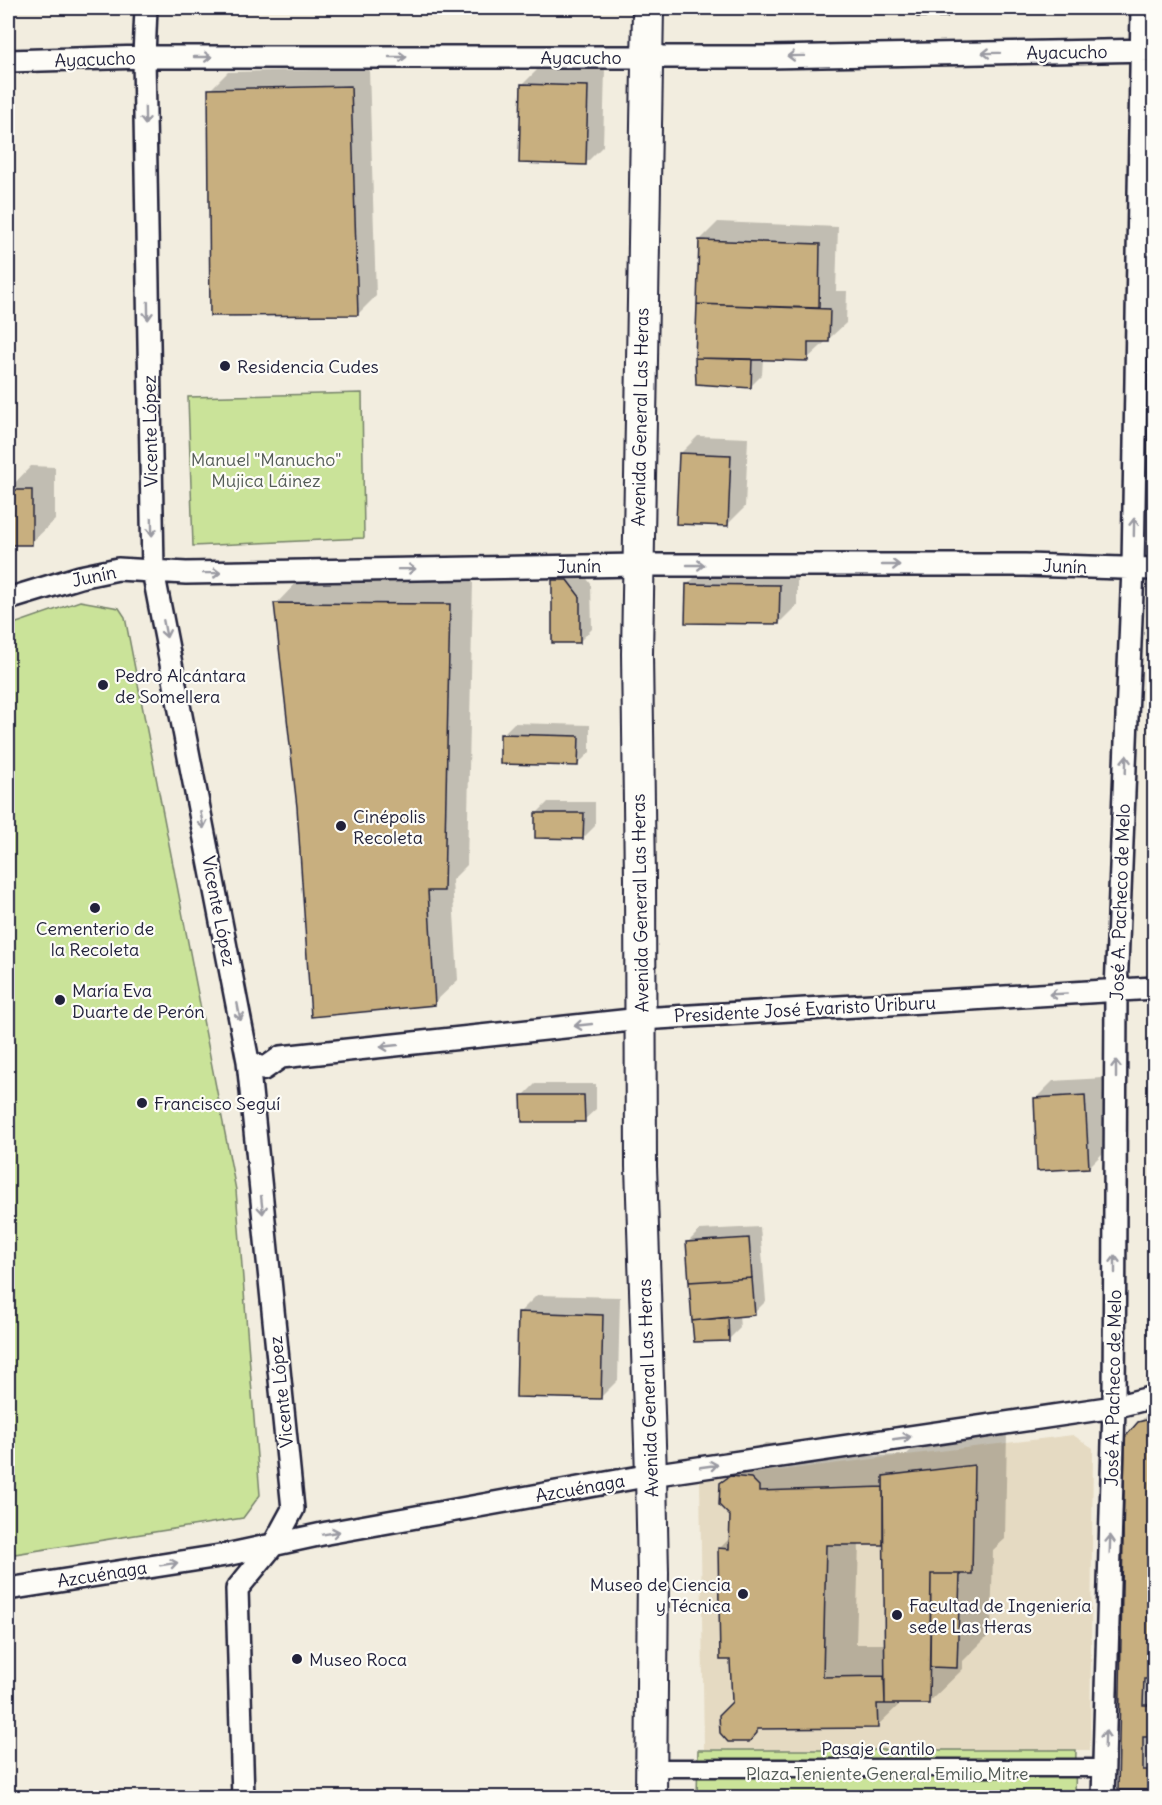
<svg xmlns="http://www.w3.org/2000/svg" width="1162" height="1805" viewBox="0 0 1162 1805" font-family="Delius,sans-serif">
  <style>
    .built { fill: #e5dac2 }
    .green { fill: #cae399; stroke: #76826a; stroke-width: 1.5 }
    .shadow { fill: #0003; fill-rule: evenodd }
    .building { fill: #c8af7f; stroke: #22223b; stroke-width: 1.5 }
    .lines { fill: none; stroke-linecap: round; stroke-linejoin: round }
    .pedestrian-casing { stroke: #22223b; stroke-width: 21 }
    .minor-casing { stroke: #22223b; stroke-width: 26 }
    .secondary-casing { stroke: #22223b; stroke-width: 34 }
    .pedestrian { stroke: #fdfcf7; stroke-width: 16 }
    .minor { stroke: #fdfcf7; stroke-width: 21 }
    .secondary { stroke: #fdfcf7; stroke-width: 30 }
    .oneway { stroke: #9a9aa2 }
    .poi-dot { fill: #22223b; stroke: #fdfcf7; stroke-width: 2 }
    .labels { text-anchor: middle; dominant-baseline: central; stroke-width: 4.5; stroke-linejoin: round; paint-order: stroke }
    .street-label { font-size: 18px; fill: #22223b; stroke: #fdfcf7 }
    .poi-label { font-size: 18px; fill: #22223b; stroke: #fdfcf7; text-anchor: start }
    .park-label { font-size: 18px; fill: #545c57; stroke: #fdfcf7 }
  </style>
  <rect width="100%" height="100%" fill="#f2eddf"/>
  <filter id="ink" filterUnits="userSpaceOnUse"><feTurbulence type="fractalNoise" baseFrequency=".0167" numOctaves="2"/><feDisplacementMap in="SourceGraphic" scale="12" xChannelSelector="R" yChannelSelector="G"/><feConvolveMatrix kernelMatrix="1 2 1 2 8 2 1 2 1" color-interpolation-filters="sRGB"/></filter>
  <g filter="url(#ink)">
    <path class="built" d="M1073,1435L1093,1448L1090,1750L704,1749L700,1480Z"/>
    <path class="green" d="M362,393L364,538L193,546L188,397Z
      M80,601L119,608L125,617L236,1190L260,1495L243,1518L8,1555V626Z
      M698,1750H1076L1075,1797L697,1798Z"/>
    <path class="shadow" d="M918,8H955L946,16H918Z
      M540,67L605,69L603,146L585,164L522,85Z
      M369,69L376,296L358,314L210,90L228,72Z
      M718,222L838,227L836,291H847L846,323L807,359L763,358L762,375L750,387L696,357L700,240Z
      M698,436L748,438L745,507L727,525L680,454Z
      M31,466L55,467V520L31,543H8V490Z
      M705,567L797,568V605L779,623L687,585Z
      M579,568L591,584L592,629L580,641L553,581L565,569Z
      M299,580L473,581L467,865L452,880L458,980L434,1003L298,807L276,604Z
      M514,723L590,725V752L578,764L502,735Z
      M548,802H595V826L583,838L536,814Z
      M1103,1078L1107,1149L1089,1167L1035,1099L1053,1081Z
      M535,1084H596V1109L584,1120L523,1096Z
      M760,1227L766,1301L754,1313L739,1315L740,1328L728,1340L688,1242L700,1230Z
      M537,1295L620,1297L618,1380L600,1398L519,1313Z
      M1154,1407V1798H1120L1139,1423Z
      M1007,1432L1005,1539L993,1550L991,1633L963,1661V1669L929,1702L901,1703L877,1726L762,1727L748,1740L734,1702L720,1548L731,1537V1515L722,1484L765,1443L785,1445L792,1452V1458L906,1455L918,1443ZM859,1543H885V1644H856Z"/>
    <path class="building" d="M917,8H947V17H917Z
      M521,84L588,86L586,165L519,163Z
      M351,86L358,315L210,316L208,89Z
      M699,240L820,244L819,308L697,304Z
      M697,304L830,309L829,342H808V361L695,358Z
      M695,358L752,359L751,388L696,384Z
      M679,453L731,455L728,526L676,524Z
      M8,490H32V545H8Z
      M552,580H567L580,597V643H552Z
      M686,584L780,585L779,624L685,623Z
      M274,603L450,604L444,891H428L435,1005L311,1017L297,807Z
      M500,734L579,736L578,766L500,764Z
      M535,813H584L583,839L535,838Z
      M521,1095H584L585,1122H522Z
      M1085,1095L1089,1168L1037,1171L1034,1098Z
      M749,1238L752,1278L689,1282L686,1242Z
      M752,1278L755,1315L692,1321L689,1282Z
      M518,1312L603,1315L601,1399L516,1397Z
      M728,1317L729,1341L694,1342L692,1321Z
      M1154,1418V1679H1144L1143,1705H1154V1737H1143V1770H1154V1790H1118L1125,1437L1138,1422Z
      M974,1465L972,1574H931L929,1704H885L883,1476Z
      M730,1476L751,1478L759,1486V1491L883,1487V1545H826L823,1677L884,1676L885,1704H877L878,1728L757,1729V1733L749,1742H728L720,1733L719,1715L732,1702L730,1660H720L718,1548L729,1549L730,1516L719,1505L720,1483Z
      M931,1574H960L957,1668L930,1667Z
      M1118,1790H1154V1798H1118Z"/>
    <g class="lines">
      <g class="pedestrian-casing">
        <path id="pedestrian" d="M653,1768H1104"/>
      </g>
      <g class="minor-casing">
        <path id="minor" d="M146,8L144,57L153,571L248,1061L293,1509L274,1544L237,1589L243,1798
          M8,61L144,57H768L1154,50
          M8,599L80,577L118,569L186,573L637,565H1025L1154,569
          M248,1061L264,1069L281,1057L641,1019L1154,988
          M8,1589L226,1555L327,1533L651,1475L1114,1407L1154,1397
          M1103,1798L1114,1407L1116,991L1133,568L1142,8"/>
      </g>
      <g class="secondary-casing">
        <path id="secondary" d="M648,8L637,654L640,879L641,1166L651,1475L653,1573L651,1798"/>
      </g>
      <use href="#pedestrian" class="pedestrian"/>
      <use href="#minor" class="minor"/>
      <use href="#secondary" class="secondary"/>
    </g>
    <defs><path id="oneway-shaft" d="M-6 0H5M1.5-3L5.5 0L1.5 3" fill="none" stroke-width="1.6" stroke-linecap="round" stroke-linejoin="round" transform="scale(1.5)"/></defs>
    <g class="oneway">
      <use href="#oneway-shaft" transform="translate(991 53) rotate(179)"/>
      <use href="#oneway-shaft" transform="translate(796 56) rotate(179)"/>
      <use href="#oneway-shaft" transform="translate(203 57)"/>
      <use href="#oneway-shaft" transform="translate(398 57)"/>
      <use href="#oneway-shaft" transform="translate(145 116) rotate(89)"/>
      <use href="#oneway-shaft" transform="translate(148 311) rotate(89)"/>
      <use href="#oneway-shaft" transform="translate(152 527) rotate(89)"/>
      <use href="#oneway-shaft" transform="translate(1134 527) rotate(-89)"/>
      <use href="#oneway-shaft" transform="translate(696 565)"/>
      <use href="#oneway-shaft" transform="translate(891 565)"/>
      <use href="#oneway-shaft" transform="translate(407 569) rotate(-1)"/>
      <use href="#oneway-shaft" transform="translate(212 573) rotate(-1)"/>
      <use href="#oneway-shaft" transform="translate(165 629) rotate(79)"/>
      <use href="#oneway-shaft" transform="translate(1126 764) rotate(-88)"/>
      <use href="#oneway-shaft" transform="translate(202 820) rotate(79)"/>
      <use href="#oneway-shaft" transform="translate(1058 994) rotate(177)"/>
      <use href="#oneway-shaft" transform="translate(239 1012) rotate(79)"/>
      <use href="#oneway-shaft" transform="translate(583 1025) rotate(174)"/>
      <use href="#oneway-shaft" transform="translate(389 1046) rotate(174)"/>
      <use href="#oneway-shaft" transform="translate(1116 1069) rotate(-90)"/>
      <use href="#oneway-shaft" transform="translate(262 1205) rotate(84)"/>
      <use href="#oneway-shaft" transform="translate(1115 1264) rotate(-90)"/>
      <use href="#oneway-shaft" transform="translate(902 1438) rotate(-8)"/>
      <use href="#oneway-shaft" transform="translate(709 1466) rotate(-8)"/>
      <use href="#oneway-shaft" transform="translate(331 1533) rotate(-10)"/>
      <use href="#oneway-shaft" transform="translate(1110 1544) rotate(-88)"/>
      <use href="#oneway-shaft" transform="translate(169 1564) rotate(-9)"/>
      <use href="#oneway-shaft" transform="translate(1105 1739) rotate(-88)"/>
    </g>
  </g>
  <g class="poi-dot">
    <circle cx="225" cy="366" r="6"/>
    <circle cx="103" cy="685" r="6"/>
    <circle cx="341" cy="826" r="6"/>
    <circle cx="95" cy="908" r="6"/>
    <circle cx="60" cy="1000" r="6"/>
    <circle cx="142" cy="1103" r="6"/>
    <circle cx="743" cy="1594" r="6"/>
    <circle cx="897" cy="1615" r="6"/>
    <circle cx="297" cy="1659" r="6"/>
  </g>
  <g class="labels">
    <g class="street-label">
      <text transform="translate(1067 52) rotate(-1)">Ayacucho</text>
      <text x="581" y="57">Ayacucho</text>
      <text transform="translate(95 59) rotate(-2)">Ayacucho</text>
      <text transform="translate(640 417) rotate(-89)">Avenida General Las Heras</text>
      <text transform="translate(150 431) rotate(-91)">Vicente López</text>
      <text transform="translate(579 566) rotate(-1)">Junín</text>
      <text transform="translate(1065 566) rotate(2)">Junín</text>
      <text transform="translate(94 576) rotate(-12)">Junín</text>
      <text transform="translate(1120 902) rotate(-88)">José A. Pacheco de Melo</text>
      <text transform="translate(640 903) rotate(-91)">Avenida General Las Heras</text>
      <text transform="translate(219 911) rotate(79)">Vicente López</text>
      <text transform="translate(805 1009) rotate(-3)">Presidente José Evaristo Uriburu</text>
      <text transform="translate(648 1388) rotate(-92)">Avenida General Las Heras</text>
      <text transform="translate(1113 1388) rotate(-89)">José A. Pacheco de Melo</text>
      <text transform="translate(281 1392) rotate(-96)">Vicente López</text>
      <text transform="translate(580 1488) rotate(-10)">Azcuénaga</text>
      <text transform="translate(102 1574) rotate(-9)">Azcuénaga</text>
      <text x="878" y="1748">Pasaje Cantilo</text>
    </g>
    <g class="poi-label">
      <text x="237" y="366">Residencia Cudes</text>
      <text x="115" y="675">Pedro Alcántara<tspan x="115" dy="21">de Somellera</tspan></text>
      <text x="353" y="816">Cinépolis<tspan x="353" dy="21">Recoleta</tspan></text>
      <text x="95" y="928" text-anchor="middle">Cementerio de<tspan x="95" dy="21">la Recoleta</tspan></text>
      <text x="72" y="990">María Eva<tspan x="72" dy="21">Duarte de Perón</tspan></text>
      <text x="154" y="1103">Francisco Seguí</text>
      <text x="731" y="1584" text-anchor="end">Museo de Ciencia<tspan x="731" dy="21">y Técnica</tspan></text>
      <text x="909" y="1605">Facultad de Ingeniería<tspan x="909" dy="21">sede Las Heras</tspan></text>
      <text x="309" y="1659">Museo Roca</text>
    </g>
    <g class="park-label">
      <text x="266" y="459">Manuel "Manucho"<tspan x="266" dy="21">Mujica Láinez</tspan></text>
      <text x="887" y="1773">Plaza Teniente General Emilio Mitre</text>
    </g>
  </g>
  <rect width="1162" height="1805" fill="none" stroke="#fdfcf7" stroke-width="30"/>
  <rect x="15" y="15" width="1132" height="1775" fill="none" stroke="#22223b" stroke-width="2" filter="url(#ink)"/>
</svg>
